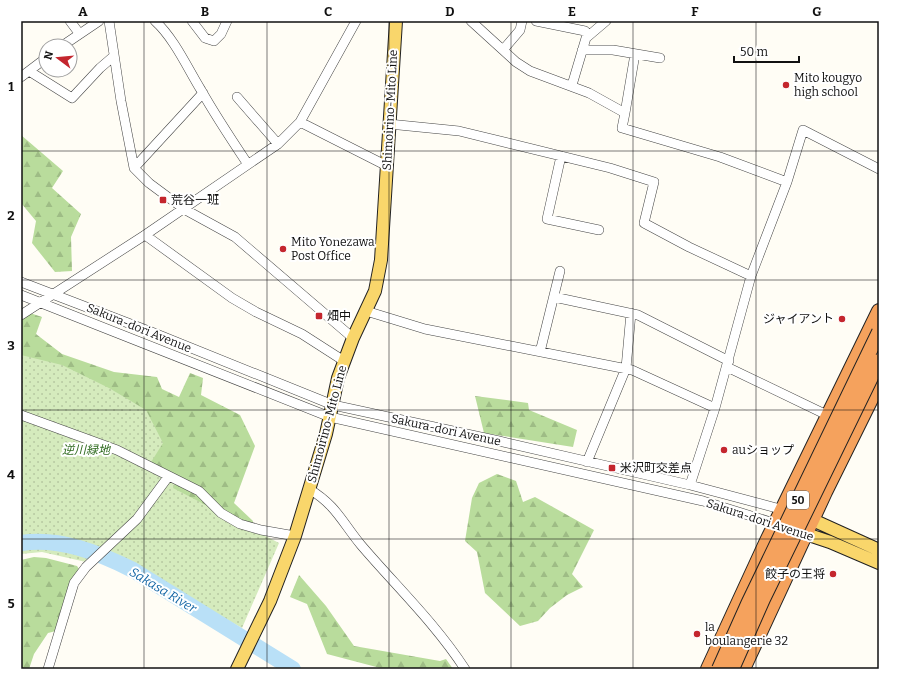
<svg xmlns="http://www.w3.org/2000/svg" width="900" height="690" viewBox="0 0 900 690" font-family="Bitter,'Noto Sans JP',serif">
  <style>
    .forest { fill: url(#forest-firs) }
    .park { fill: url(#park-dots) }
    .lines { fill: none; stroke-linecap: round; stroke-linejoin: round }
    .river { stroke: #b9e0f7; stroke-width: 16 }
    .minor-casing { stroke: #444; stroke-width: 10 }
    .major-casing { stroke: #222; stroke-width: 14 }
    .highway-casing { stroke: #222; stroke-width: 16 }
    .minor { stroke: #fff; stroke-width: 9 }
    .major { stroke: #f9d66b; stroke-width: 12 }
    .highway { stroke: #f5a25d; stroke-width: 14 }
    .highway-bridge-casing { stroke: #222; stroke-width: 16; stroke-linecap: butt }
    .highway-bridge { stroke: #f5a25d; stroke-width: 14 }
    .grid { fill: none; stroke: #111; stroke-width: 1; stroke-opacity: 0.55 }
    .poi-dot { fill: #c4262e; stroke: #fff; stroke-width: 1.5 }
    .labels { text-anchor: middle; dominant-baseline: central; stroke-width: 4; stroke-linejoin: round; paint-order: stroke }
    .shield { fill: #fff; stroke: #585858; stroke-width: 1 }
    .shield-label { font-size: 11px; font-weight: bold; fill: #111 }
    .poi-label { font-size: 12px; fill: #111; stroke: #fff; text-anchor: start }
    .street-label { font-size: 12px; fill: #111; stroke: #fff }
    .park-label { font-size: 12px; font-style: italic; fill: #2f6b1f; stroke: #fff }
    .water-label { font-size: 13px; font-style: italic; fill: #1768a6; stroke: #fff }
    .neatline { fill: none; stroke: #111; stroke-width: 1.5 }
    .grid-label { font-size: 13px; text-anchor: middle; font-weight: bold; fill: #111 }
  </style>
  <defs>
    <pattern id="forest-firs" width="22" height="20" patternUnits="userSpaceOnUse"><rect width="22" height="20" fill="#b9dc9c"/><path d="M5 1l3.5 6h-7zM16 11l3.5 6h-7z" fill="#9ebc85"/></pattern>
    <pattern id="park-dots" width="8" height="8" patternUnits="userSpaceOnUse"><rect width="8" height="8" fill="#d5ebbd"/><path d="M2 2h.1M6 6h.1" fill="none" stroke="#b6c8a1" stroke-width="1.8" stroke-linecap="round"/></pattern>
  </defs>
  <rect width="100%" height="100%" fill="#fffdf5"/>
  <path class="forest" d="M21,135L63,171L52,188L81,214L71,237L72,271L55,272L32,243L36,221L21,203Z
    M21,310L42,317L36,334L62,354L114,372L157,377L162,389L179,397L190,373L203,378L201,395L240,415L255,446L234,503L253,521L248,548L21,451Z
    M475,396L528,403L529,410L577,430L573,447L484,433Z
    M497,474L516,481L523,502L535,497L594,530L572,574L583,587L567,595L550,608L538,621L520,626L485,593L477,552L465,541L472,498L479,483Z
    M34,557L46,558L77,566L79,569L56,631L48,633L34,654L29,669H21V560Z
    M299,575L326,606L354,646L440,661L446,659L453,669H384L327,654L307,604L290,597Z"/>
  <path class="park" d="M21,355L62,365L109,388L146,410L163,443L148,467L175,484L173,488L279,543L242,628L100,548L85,561L86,562L42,552L21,554Z"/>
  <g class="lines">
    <path class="river" d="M21,543C60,537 99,553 133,570L293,669"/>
    <g class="minor-casing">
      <path id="minor" d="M70,21L79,33
        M109,21L121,101L134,168L149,183L184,209L235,237L353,338
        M155,21C174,38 188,69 201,90C215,115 231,139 247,163
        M192,21L205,38L214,41L221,34L227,21
        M471,21L516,62L530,71L589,93L625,113L622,128L720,157L787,182
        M536,21L585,31L589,35
        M62,46L99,21
        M503,50L520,30L522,21
        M582,50H613L660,58
        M29,71L72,98L100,68L114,56
        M21,77L46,58
        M572,85L586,38L606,21
        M237,97L278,144
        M625,113L635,54
        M300,122L387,166
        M389,124L459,131L610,168L654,182L644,223L689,247L751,276
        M561,156L547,219L599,230
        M134,168L203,93
        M145,235L232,298L256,312L302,334L344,361
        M21,282L154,333L333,405L499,441L690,485L784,510
        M21,295L330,417L703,501L777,524
        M554,297L638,315L729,361
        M366,311L425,329L632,370L715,408
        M21,315L145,235L278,144L300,122L356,21
        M540,352L560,271
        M727,367L829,416
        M21,415L117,450L199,491L221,513L240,524L261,530L295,536
        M587,462L626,368L631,313
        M690,485L715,408L751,276L787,182L803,130L879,169
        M309,489C336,505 342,522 361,545C396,586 435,623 465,669
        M48,669L74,583L86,567L137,519L168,477"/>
    </g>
    <g class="major-casing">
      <path id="major" d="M804,516L879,550
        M797,531L830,542L879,563
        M237,669L270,601L295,536L326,434L338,378L353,338L375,291L381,260L396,21"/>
    </g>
    <g class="highway-casing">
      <path id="highway" d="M708,669L766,543L879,311
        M743,669L825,492L879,383"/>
    </g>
    <use href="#minor" class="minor"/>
    <use href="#major" class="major"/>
    <use href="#highway" class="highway"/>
    <g class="highway-bridge-casing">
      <path id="highway-bridge" d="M719,669L748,604L879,332
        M732,669L763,599L879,361"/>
    </g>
    <use href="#highway-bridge" class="highway-bridge"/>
  </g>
  <path class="grid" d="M144,21V669M267,21V669M389,21V669M511,21V669M633,21V669M756,21V669M21,151H879M21,280H879M21,410H879M21,539H879"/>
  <g class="poi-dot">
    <circle cx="786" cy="85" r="4"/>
    <rect x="159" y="196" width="8" height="8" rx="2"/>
    <circle cx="283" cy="249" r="4"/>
    <rect x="315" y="312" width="8" height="8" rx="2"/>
    <circle cx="842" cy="319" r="4"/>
    <circle cx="724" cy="450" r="4"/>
    <rect x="608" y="464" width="8" height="8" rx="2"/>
    <circle cx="833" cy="574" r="4"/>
    <circle cx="697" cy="634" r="4"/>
  </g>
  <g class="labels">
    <rect class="shield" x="787" y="491" width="22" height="18" rx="3"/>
    <g class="shield-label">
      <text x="798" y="500">50</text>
    </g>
    <g class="poi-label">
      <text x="794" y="78">Mito kougyo<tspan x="794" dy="14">high school</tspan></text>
      <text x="171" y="200">荒谷一班</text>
      <text x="291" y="242">Mito Yonezawa<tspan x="291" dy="14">Post Office</tspan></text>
      <text x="327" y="316">畑中</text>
      <text x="834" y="319" text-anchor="end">ジャイアント</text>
      <text x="732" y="450">auショップ</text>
      <text x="620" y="468">米沢町交差点</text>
      <text x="825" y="574" text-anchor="end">餃子の王将</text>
      <text x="705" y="627">la<tspan x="705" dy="14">boulangerie 32</tspan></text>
    </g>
    <g class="street-label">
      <text transform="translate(390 110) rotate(-87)">Shimoirino-Mito Line</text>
      <text transform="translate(139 328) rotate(22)">Sakura-dori Avenue</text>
      <text transform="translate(327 424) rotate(-75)">Shimoirino-Mito Line</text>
      <text transform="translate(446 430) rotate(12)">Sakura-dori Avenue</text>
      <text transform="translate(760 520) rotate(18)">Sakura-dori Avenue</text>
    </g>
    <g class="park-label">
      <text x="86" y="450">逆川緑地</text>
    </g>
    <g class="water-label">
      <text transform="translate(163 590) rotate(31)">Sakasa River</text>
    </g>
  </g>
  <rect width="900" height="690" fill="none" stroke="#ffffff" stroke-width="44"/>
  <g transform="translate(58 58) rotate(286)"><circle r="19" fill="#ffffff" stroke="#a0a0a0"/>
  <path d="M0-3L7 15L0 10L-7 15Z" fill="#c4262e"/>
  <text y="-6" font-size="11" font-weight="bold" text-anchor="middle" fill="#111111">N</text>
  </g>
  <path d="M734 56v6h65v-6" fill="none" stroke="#111111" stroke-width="2"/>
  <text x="740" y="56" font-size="12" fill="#111111" stroke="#ffffff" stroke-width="3" paint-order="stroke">50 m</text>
  <rect x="22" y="22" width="856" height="646" class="neatline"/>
  <g class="grid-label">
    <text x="83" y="16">A</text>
    <text x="205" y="16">B</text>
    <text x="328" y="16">C</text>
    <text x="450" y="16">D</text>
    <text x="572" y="16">E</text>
    <text x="695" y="16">F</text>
    <text x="817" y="16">G</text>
    <text x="11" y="91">1</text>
    <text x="11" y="220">2</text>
    <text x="11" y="350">3</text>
    <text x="11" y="479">4</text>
    <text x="11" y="608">5</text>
  </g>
</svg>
